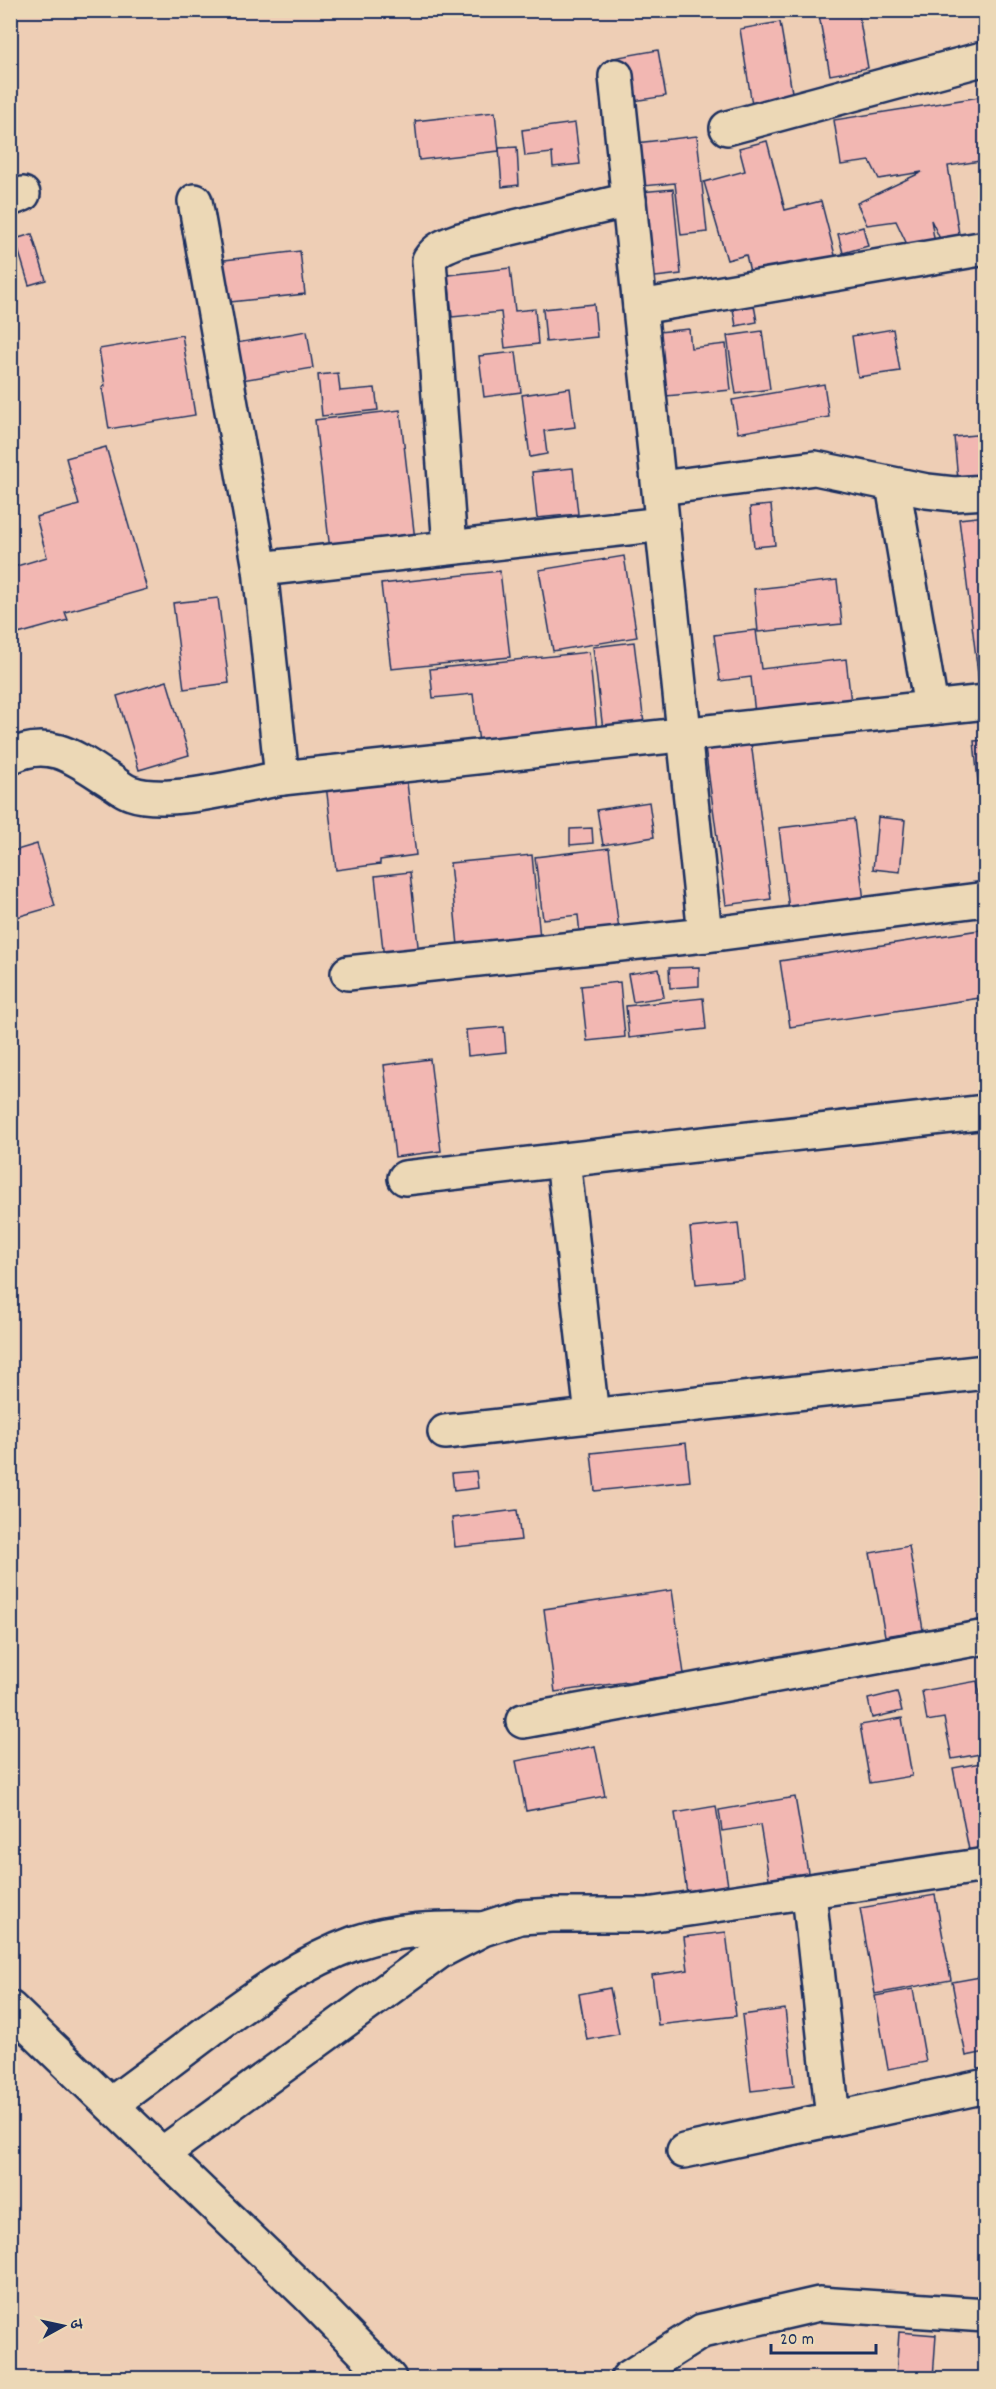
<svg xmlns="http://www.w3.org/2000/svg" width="996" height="2389" font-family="Dekko,'Playpen Sans Deva',sans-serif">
  <rect width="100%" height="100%" fill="#eeceb5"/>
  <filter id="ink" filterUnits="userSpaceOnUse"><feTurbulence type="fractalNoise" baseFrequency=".0167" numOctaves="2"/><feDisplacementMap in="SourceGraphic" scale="12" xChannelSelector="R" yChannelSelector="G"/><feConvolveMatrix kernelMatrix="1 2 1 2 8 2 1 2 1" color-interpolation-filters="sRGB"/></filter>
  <g filter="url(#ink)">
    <!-- building -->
    <g fill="#f2b7b2" stroke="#1b2f5e" stroke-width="1.5">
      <polygon points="818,10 858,10 868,68 830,75"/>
      <polygon points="951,10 978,10 953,16"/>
      <polygon points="780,22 793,98 752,105 740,29"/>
      <polygon points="658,50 666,96 621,103 613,58"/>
      <polygon points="986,96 986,160 948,166 960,240 942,243 931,220 935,244 912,255 896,221 867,225 857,203 922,172 879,179 870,161 841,165 834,120"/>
      <polygon points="495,112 499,151 419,160 415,121"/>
      <polygon points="575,123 580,164 553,167 552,153 525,156 522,130"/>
      <polygon points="697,136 707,232 681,235 675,183 632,187 627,144"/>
      <polygon points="767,141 785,210 821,201 836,259 752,280 746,255 727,260 704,182 745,171 739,148"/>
      <polygon points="517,147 519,185 502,187 499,148"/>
      <polygon points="673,189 681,274 638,279 629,193"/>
      <polygon points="863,227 868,246 843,253 838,234"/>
      <polygon points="32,234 46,280 29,285 15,239"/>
      <polygon points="300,251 305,294 221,303 216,261"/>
      <polygon points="510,268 515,311 535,309 538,344 505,348 501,312 452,317 448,275"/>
      <polygon points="594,304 597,337 546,342 543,309"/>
      <polygon points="754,305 757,322 736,326 733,309"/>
      <polygon points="689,329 691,348 726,344 731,390 655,397 648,333"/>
      <polygon points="893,329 900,371 858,377 852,336"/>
      <polygon points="307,331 313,368 236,381 230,344"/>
      <polygon points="762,331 770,389 736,394 727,336"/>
      <polygon points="182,335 195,415 109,429 102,387 105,386 99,349"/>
      <polygon points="516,352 521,392 484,397 479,356"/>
      <polygon points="338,373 340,391 375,388 378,410 322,416 318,375"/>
      <polygon points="824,384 829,417 738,433 732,400"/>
      <polygon points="570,388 575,427 544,431 547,454 530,457 522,395"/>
      <polygon points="400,410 415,540 330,550 315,420"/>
      <polygon points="986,434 986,477 958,480 954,437"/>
      <polygon points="106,447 147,589 65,612 68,620 18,634 10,607 10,568 47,557 36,517 79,505 66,458"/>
      <polygon points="573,468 578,514 537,518 532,472"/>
      <polygon points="771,505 775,545 754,547 750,507"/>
      <polygon points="986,516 986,681 979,682 959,519"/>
      <polygon points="624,556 637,637 553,651 539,570"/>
      <polygon points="500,571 510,657 391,669 381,584"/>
      <polygon points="837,580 842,624 758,632 754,589"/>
      <polygon points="218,598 229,683 184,689 173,603"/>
      <polygon points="756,630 761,669 846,659 851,703 755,714 751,677 720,681 714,635"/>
      <polygon points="634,642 644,724 603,730 593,647"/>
      <polygon points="589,652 597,731 479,743 473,694 433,698 430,669"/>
      <polygon points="167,681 189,755 139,770 117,696"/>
      <polygon points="750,734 771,899 726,905 704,740"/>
      <polygon points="986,740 986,801 980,802 974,741"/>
      <polygon points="406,775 416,855 380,860 380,864 336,870 326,785"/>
      <polygon points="649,802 654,837 603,845 597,810"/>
      <polygon points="878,817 905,820 900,872 873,869"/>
      <polygon points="854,819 864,901 789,910 779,828"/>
      <polygon points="592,828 593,843 570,845 570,829"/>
      <polygon points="37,844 55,906 10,919 10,852"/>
      <polygon points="609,848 619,930 580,935 578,915 543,919 535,857"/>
      <polygon points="532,855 540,938 458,946 450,863"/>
      <polygon points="410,872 419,955 384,959 375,876"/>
      <polygon points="986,929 986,997 790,1027 780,961"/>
      <polygon points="699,967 699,986 670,988 669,968"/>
      <polygon points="659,969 664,997 633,1002 628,974"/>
      <polygon points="620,982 625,1037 587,1041 581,986"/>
      <polygon points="703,998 706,1029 629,1038 626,1006"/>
      <polygon points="504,1027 506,1052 468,1056 466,1030"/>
      <polygon points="430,1059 441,1151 395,1157 384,1065"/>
      <polygon points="738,1223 744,1279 696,1284 690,1228"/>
      <polygon points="981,1252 986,1252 986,1293"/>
      <polygon points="686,1443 690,1481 595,1491 591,1453"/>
      <polygon points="476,1471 478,1488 454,1491 452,1473"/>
      <polygon points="517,1510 521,1540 455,1547 452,1518"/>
      <polygon points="909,1546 923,1630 885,1636 870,1553"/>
      <polygon points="672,1590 684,1674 555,1692 544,1609"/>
      <polygon points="977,1681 986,1724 986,1753 952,1759 944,1718 927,1721 922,1691"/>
      <polygon points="897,1692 902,1711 872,1718 868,1699"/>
      <polygon points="902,1718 912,1776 870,1783 860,1725"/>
      <polygon points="595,1746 605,1796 526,1811 516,1761"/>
      <polygon points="986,1762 986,1846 969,1850 953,1768"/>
      <polygon points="795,1797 809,1878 770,1884 760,1825 722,1831 719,1810"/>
      <polygon points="716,1806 728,1886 687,1893 675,1813"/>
      <polygon points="935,1895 951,1980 875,1994 860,1908"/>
      <polygon points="726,1932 736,2016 658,2025 652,1975 688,1970 684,1937"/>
      <polygon points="986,1976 986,2052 966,2056 952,1982"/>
      <polygon points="610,1988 619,2034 587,2040 579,1994"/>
      <polygon points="913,1989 926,2062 888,2069 875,1996"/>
      <polygon points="785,2009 794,2086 751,2091 742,2015"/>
      <polygon points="899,2332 936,2335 933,2378 896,2378"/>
    </g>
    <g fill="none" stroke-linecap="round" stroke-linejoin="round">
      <!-- minor casing -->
      <g stroke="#1b2f5e" stroke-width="38">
        <g id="minor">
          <polyline points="616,76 705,935"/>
          <polyline points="727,128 986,58"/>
          <polyline points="10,199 23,194"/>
          <polyline points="195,201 260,569 282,778"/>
          <polyline points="640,307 986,248"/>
          <polyline points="893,485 931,707"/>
          <polyline points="660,488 815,468 927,491 954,494 986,492"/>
          <path d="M450,547L429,260C437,248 446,245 460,240L629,200"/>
          <polyline points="260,569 663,524"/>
          <path d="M10,757C50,736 78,760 111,781C117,785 124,791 131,793C167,806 243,785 282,778L986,702"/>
          <polyline points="348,973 705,935 986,899"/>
          <polyline points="563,1160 592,1416"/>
          <polyline points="405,1178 986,1112"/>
          <polyline points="445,1432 986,1372"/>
          <polyline points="523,1721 986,1637"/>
          <polyline points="809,1893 833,2119"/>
          <polyline points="10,2008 306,2293 389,2378"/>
          <path d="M111,2104C144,2080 177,2055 210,2030C255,1997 302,1962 355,1943C396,1929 438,1928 482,1929"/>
          <polyline points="684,2151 986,2086"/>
          <polyline points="162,2154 439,1952 483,1929 520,1917 552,1915 647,1915 986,1865"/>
          <polyline points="628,2378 702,2331 819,2304 986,2315"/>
        </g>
      </g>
      <!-- minor -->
      <use href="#minor" stroke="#ecd8b6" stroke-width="33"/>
    </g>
  </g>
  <!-- margin -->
  <rect width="996" height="2389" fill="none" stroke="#ecd8b6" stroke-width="36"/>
  <rect x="18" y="18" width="960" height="2353" fill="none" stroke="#1b2f5e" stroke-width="2" filter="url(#ink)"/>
  <!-- north arrow -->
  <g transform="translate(63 2326) rotate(82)" stroke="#ecd8b6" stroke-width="4.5" paint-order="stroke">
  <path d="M0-4.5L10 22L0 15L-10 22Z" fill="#1b2f5e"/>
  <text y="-9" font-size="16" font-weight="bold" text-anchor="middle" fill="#1b2f5e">उ</text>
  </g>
  <!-- scale -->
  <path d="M771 2344v9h105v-9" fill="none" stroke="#1b2f5e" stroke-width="3"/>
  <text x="780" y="2344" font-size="18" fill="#1b2f5e" stroke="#ecd8b6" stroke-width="4.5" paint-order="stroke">20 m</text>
</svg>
